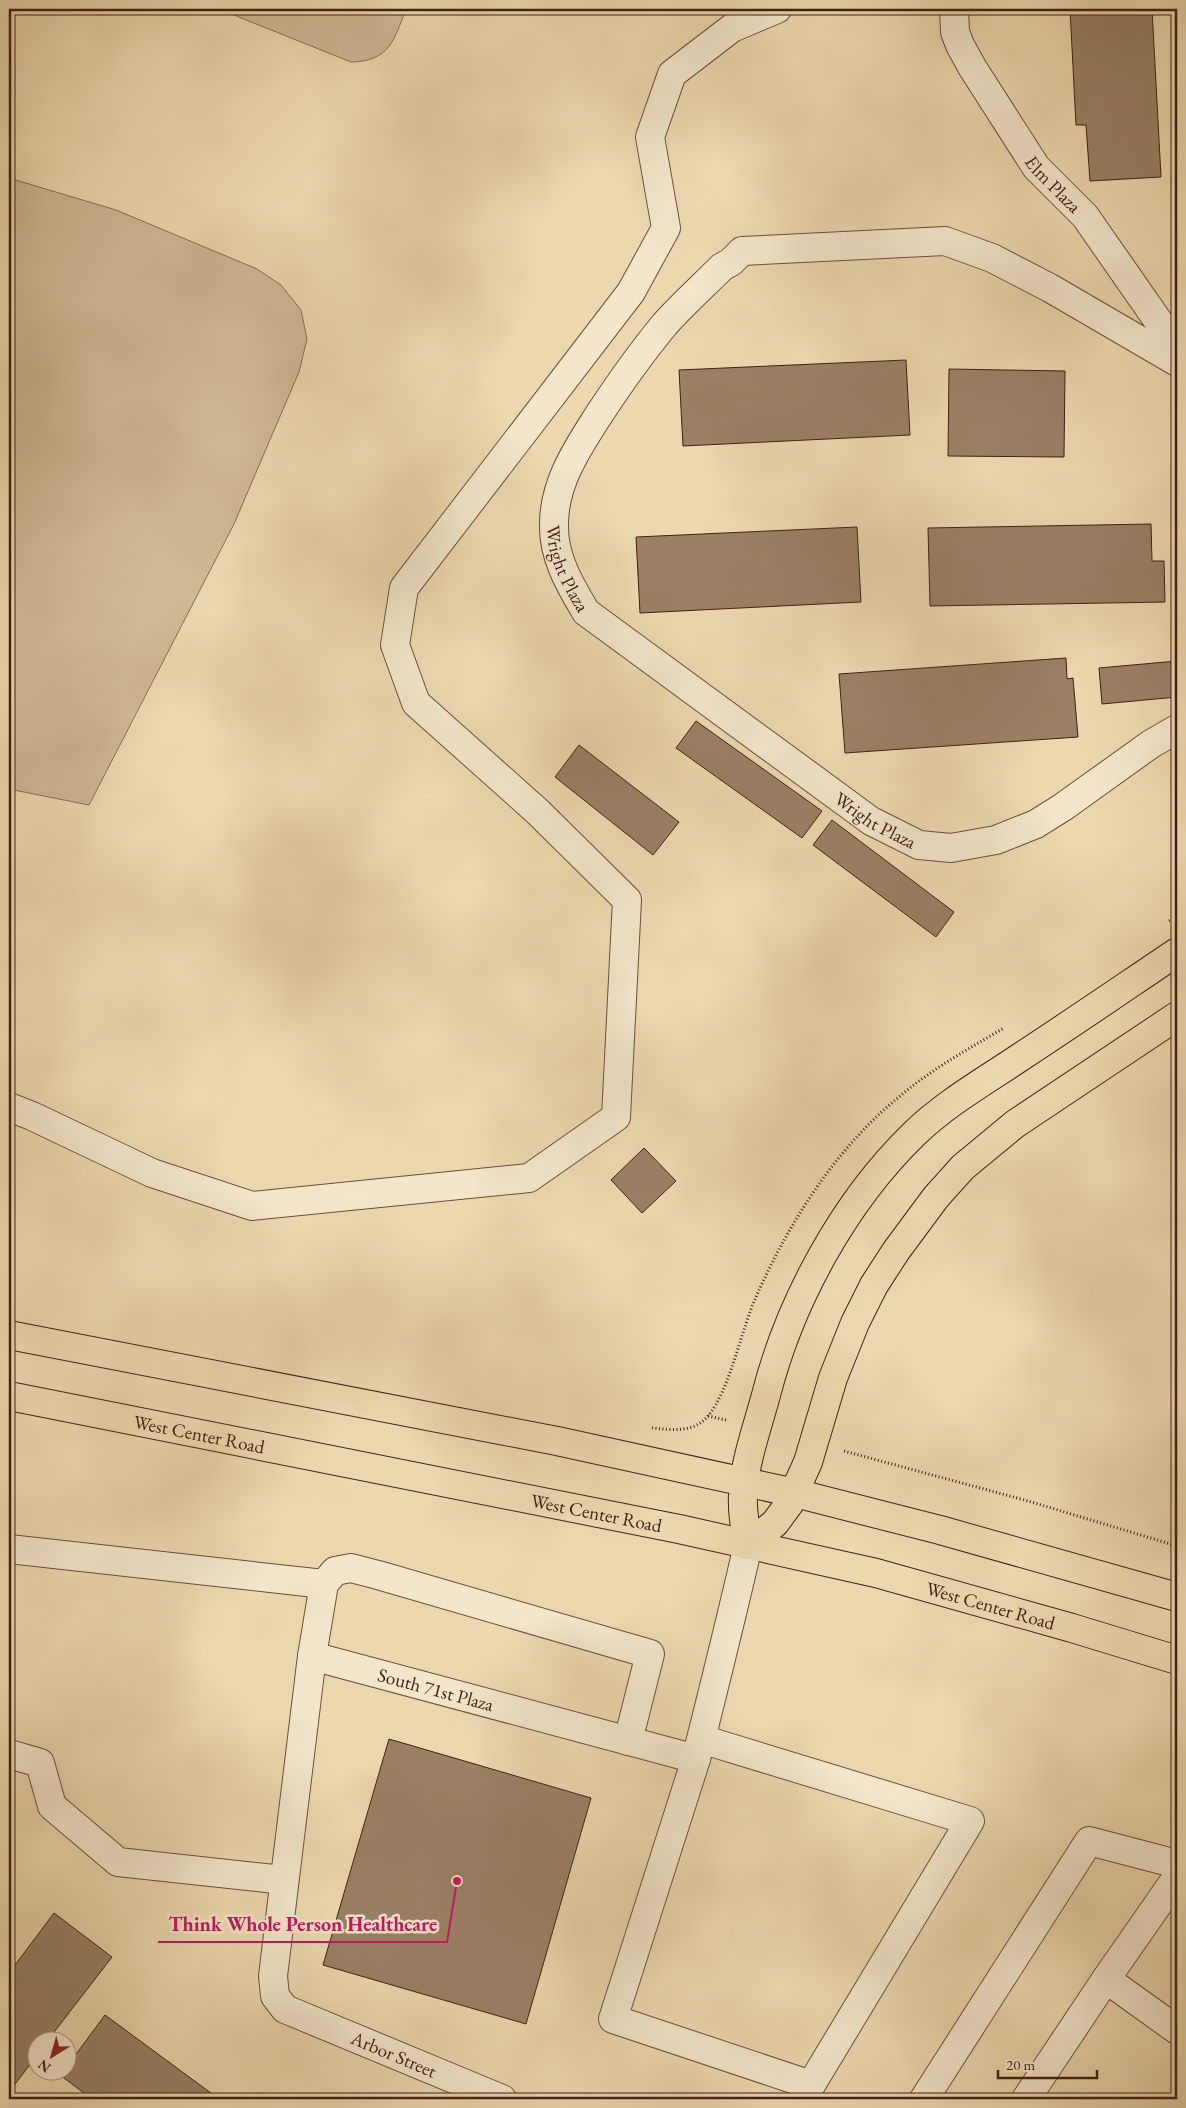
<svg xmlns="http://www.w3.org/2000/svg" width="1186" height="2108" font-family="'EB Garamond',serif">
  <rect width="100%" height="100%" fill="#ecd8af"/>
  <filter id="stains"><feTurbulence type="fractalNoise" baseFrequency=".004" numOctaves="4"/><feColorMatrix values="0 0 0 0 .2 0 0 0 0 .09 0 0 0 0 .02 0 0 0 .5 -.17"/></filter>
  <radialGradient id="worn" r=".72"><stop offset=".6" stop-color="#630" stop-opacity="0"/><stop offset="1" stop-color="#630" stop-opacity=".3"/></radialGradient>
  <!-- park -->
  <g fill="#cfb995" stroke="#886c54">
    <path d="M219,9H406C394,40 390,61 351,62Z"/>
    <polygon points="9,178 116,210 257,269 281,285 301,310 307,339 299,372 234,524 89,805 9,789"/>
  </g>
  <!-- building -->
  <g fill="#9a8065" stroke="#422014">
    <polygon points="1070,9 1152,9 1161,177 1090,181 1086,125 1076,125"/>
    <polygon points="906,360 910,435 683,446 679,370"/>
    <polygon points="949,369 1065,371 1064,457 948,456"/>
    <polygon points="1151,524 1152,561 1164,561 1165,602 930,606 928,528"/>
    <polygon points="857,527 861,602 640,613 636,537"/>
    <polygon points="1066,658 1067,679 1073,678 1078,737 845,753 839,674"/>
    <polygon points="1177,661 1177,697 1102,704 1099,668"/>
    <polygon points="696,721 822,811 802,838 676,748"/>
    <polygon points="579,745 679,822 653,855 555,777"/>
    <polygon points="832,820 954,912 936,937 813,845"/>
    <polygon points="644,1148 676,1181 642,1213 611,1180"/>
    <polygon points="389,1739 591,1798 526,2024 323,1965"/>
    <polygon points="54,1913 112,1957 48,2040 38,2040 38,2054 9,2092 9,1973"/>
    <polygon points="105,2015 219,2099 92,2099 60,2075 64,2070 68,2070 68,2065"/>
  </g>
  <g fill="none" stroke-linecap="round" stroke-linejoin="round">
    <!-- minor casing -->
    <g stroke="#6c4e3b" stroke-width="30">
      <g id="minor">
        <path id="s1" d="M954,9L955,32L960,45L972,67L1036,167L1085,216L1177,348"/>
        <path id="s2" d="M1177,362L1050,288L992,258L945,241L742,251L731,262L722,267C703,286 683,304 665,324C641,353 619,384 598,416C577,449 554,483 554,524C553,557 570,585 586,612L871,821L919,845L951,848L996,840L1036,824L1063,807L1151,744L1177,729"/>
        <polyline points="9,1107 32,1116 152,1173 252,1206 529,1178 616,1117 627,900 537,811 416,703 395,645 404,588 631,292 666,228 650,137 672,74 732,28 777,9"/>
        <polyline points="9,1549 324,1584"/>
        <polyline points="312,1656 324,1584 335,1571 351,1568 378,1575 650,1654 628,1741"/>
        <path d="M701,1739L970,1821L811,2085L613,2019L696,1759C714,1687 732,1616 748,1545"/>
        <polyline points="9,1754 40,1763 52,1806 118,1862 284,1880"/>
        <polyline points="1177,1877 1106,1979 1177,2030"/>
        <path id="s3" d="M502,2099L285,2009L275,1996L273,1976L312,1656L696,1759"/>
        <polyline points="924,2099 1089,1841 1177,1864"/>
        <polyline points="1026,2099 1106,1979"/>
      </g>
    </g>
    <!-- major casing -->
    <g stroke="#422014" stroke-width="30">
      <g id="major">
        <polyline points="9,1335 557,1441 795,1493 940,1530 1177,1597"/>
        <path id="s4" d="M9,1396L679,1529L876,1573L1072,1628L1177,1660"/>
        <path d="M748,1545C745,1528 742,1511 743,1494C744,1464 758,1425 766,1395C790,1301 844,1202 914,1134C946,1103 985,1081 1022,1056C1074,1022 1125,987 1177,952"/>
        <polyline points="748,1545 775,1523 789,1504 808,1462 833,1378 855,1323 874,1285 896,1251 936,1197 963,1167 1015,1124 1177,1016"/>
      </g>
    </g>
    <!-- path -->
    <g stroke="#422014" stroke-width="3" stroke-dasharray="1 2.5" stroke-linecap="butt">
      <polyline points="1169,921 1177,916"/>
      <polyline points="708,1416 726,1420"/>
      <path d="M652,1428C672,1430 694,1433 708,1416C730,1390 741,1330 756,1297C789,1222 836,1148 900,1096C932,1069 968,1049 1004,1028"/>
      <polyline points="844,1451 1028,1501 1177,1546"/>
    </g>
    <!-- minor -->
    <use href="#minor" stroke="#f3e6cb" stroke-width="28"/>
    <!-- major -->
    <use href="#major" stroke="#ecd8af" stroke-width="28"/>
  </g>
  <g text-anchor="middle" stroke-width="5" stroke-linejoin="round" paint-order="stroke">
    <!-- street labels -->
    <g font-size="19" fill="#422014" stroke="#f3e6cb">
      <text dy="7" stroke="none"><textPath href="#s1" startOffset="205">Elm Plaza</textPath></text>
      <text dy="7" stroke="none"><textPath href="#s2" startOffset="851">Wright Plaza</textPath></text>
      <text dy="7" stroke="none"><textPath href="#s2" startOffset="1256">Wright Plaza</textPath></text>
      <text dy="7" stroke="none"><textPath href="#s4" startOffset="194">West Center Road</textPath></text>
      <text dy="7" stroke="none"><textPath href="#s4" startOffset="599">West Center Road</textPath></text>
      <text dy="7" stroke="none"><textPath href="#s4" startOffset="1004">West Center Road</textPath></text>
      <text dy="7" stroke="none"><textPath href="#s3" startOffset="722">South 71st Plaza</textPath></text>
      <text transform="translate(394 2054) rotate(23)" y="7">Arbor Street</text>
    </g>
  </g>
  <!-- callouts -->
  <path fill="none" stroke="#c2185b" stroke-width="2" d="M457 1881L447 1942H158"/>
  <circle fill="#c2185b" stroke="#f3e6cb" stroke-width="2" cx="457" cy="1881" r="5"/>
  <g font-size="20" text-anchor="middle" font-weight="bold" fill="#c2185b" stroke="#f3e6cb" stroke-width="5" stroke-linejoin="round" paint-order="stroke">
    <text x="303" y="1931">Think Whole Person Healthcare</text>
  </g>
  <!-- margin -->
  <rect width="1186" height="2108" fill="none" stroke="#ecd8af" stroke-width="30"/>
  <rect x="10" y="10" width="1166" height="2088" fill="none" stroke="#422014" stroke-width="2.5"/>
  <rect x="15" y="15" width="1156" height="2078" fill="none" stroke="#422014"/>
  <!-- north arrow -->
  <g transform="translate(52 2056) rotate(217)"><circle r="24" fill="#f3e6cb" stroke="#ac9782"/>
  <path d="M0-4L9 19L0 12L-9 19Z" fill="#8f2418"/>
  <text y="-8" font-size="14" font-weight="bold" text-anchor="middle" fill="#422014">N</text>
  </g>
  <!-- scale -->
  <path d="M998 2070v8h99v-8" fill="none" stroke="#422014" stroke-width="2.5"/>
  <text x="1006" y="2070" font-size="15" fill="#422014" stroke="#f3e6cb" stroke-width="4" paint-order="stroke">20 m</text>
  <rect width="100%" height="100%" filter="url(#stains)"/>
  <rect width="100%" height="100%" fill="url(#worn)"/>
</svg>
